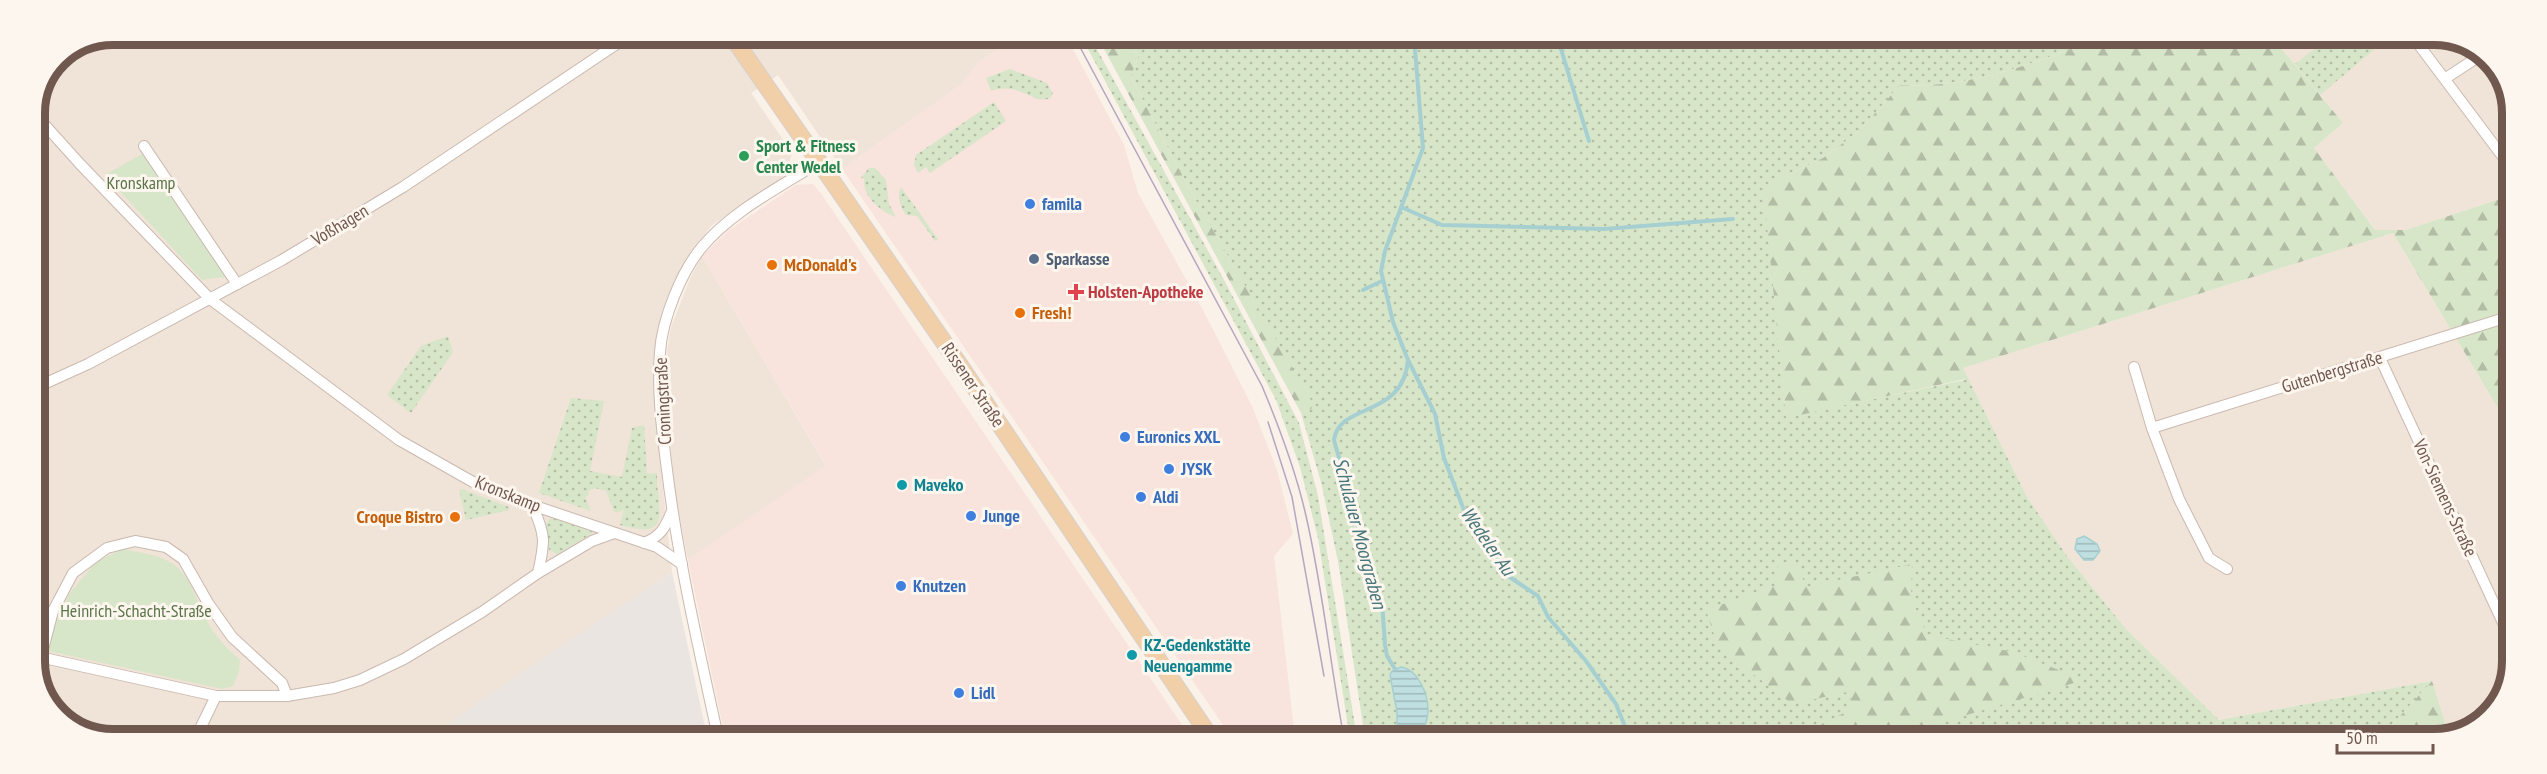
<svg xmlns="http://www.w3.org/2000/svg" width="2547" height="774" font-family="'PT Sans Narrow',sans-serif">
  <defs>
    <pattern id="grass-dots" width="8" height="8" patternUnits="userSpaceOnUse" patternTransform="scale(1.5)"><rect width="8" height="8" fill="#d7e6c8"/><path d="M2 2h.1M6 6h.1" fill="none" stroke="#b3bda5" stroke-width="1.8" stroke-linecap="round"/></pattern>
    <pattern id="forest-firs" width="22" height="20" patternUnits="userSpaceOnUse" patternTransform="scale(1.5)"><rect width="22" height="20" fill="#d7e6c8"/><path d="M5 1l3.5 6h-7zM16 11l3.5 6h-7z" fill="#b3bda5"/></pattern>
    <pattern id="water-rules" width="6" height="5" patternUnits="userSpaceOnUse" patternTransform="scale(1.5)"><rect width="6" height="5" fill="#bfdfe1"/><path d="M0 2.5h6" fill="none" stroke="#a0b8b9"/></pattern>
  </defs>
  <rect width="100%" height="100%" fill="#faf1e8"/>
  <!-- residential -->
  <g fill="#f0e3d7">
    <polygon points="113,35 1015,36 978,63 962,84 842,169 778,75 751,93 792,153 786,175 711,226 691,252 667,299 655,346 655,388 662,479 672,572 428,737 93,737 51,709 35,666 35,113 58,57"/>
    <polygon points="2272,37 2454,37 2496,65 2512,108 2512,195 2406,230 2375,230 2314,148 2343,123"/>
    <polygon points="2393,233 2511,430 2510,681 2482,723 2449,734 2432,681 2219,720 2126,629 2067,556 2027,497 1963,368"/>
    <polygon points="702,256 826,466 688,560 675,493 667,409 666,359 671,327 690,279"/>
  </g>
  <!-- commercial -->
  <g fill="#f8e3dd">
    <polygon points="1015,36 1066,36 1124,145 1138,193 1204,312 1252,406 1277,470 1293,534 1274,556 1295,738 1232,738 842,169 962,84 978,63"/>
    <polygon points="813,184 822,195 1191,738 725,737 688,560 826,465 702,256 729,230 796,185"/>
  </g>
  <!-- industrial -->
  <polygon fill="#ebe5e1" points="672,572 707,737 428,737 549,654"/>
  <!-- grass -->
  <g fill="url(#grass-dots)">
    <polygon points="1081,36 1089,36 1099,53 1223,278 1299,423 1318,496 1357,738 1350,738 1318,538 1300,467 1276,400"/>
    <path d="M1128,36L2101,37C2037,62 1970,89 1900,85L1859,131L1823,158L1764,186L1786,417L1965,380L1963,368L2027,497L2067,556L2126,629L2219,720L2432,681L2379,739L1420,738L1424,728L1395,669L1390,676L1397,711V738H1365L1338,561L1321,482L1301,413L1314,407L1190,190L1131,77L1138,56Z"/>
    <polygon points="2330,37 2389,37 2320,95 2295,64"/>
    <path d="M1010,69L1047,83L1053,94L1050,98C1034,106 1021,81 991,91L986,78Z"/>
    <polygon points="994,102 1006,121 930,173 926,167 918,173 914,165 916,155"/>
    <path d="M869,168H875L886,180L889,204L896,217C880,211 863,197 864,179L861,178Z"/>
    <path d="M901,187L938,239L935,241L917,216L906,215C901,207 896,197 901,187Z"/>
    <polygon points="448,336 453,352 411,413 387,395 421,346"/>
    <path d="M571,398L604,401L590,471L622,477L632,428L644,425L647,474L657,473C656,509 675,541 620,525L624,510L615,513L606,491L595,488L588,491L589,495L585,497L591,511L539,493Z"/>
    <polygon points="462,489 509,507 509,510 466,520 459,490"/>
    <polygon points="552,517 594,532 558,554 549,550 546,524"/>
  </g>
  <!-- forest -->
  <g fill="url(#forest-firs)">
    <polygon points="1097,36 1128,36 1138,56 1131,77 1190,190 1315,407 1301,413"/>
    <path d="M2101,37H2272L2343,123L2314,148L2375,230H2406L2512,195L2511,430L2393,233L1963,368L1966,379L1786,418L1763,186L1823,158L1859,131L1900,85C1970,89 2037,62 2101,37Z"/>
    <polygon points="1779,562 1797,563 1806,587 1912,564 1911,597 1927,635 2013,652 2084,680 1886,739 1792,739 1848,711 1852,691 1792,704 1718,647 1706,610 1775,586"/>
    <polygon points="2432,681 2449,734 2434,739 2379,739"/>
  </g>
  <!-- park -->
  <g fill="#d7e6c8">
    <polygon points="144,153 230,276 202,280 105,175"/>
    <path d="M123,549C141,553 165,555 179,569C193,584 198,604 207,621C215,636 227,649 240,660L239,671L233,686L222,689L48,651L55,622L70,593L96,562Z"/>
  </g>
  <!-- water -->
  <g fill="url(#water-rules)" stroke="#a6cfd1" stroke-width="1.5">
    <polygon points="2084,536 2097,544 2100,551 2093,560 2084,560 2075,549 2077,539"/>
    <path d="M1401,667C1418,669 1428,694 1428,710C1428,720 1424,729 1420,738H1397V712L1390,675L1392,671Z"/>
  </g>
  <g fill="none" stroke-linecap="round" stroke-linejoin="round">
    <!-- stream -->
    <g stroke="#a6cfd1" stroke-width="4">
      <polyline points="1408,36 1415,49 1423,148 1385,251 1381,271 1393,322 1408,360 1435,414 1444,458 1467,518 1488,533 1508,576 1538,596 1548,617 1586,661 1616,704 1630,739"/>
      <polyline points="1557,36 1589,141"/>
      <polyline points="1401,207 1442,225 1604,229 1733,219"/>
      <polyline points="1363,290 1382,281"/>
      <path d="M1395,669L1387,656L1385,645L1382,602L1363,544L1334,440C1339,402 1403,419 1408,360"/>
    </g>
    <!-- street casing -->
    <g stroke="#cab9af" stroke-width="12">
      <g id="street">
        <polyline points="2413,37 2512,169"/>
        <polyline points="2446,78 2481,55"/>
        <polyline points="35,114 80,164 210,299 399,440 473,482 532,505 657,547 682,564"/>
        <polyline points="144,146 237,284"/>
        <polyline points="2380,358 2510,638"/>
        <polyline points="2134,367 2152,428"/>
        <polyline points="35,388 88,364 282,260 403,187 630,35"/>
        <path d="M532,505C546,535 545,542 538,573"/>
        <path d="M644,543C661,536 665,528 672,511"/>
        <polyline points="2227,569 2209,558 2179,499 2152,428 2511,316"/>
        <polyline points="35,656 216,696 287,696 334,688 360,680 404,659 482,612 538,573 592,541 614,533"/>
        <polyline points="41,657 53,611 73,573 107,548 135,541 166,547 183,559 208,603 232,637 282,683 287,696"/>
        <polyline points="196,737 216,696"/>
        <path d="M718,737C699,649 678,560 667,470C662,431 657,391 660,352C662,320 681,272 702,247C732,211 779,188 819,162"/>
      </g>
    </g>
    <!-- primary casing -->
    <g stroke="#d7d0ce" stroke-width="18">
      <polyline id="primary" points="731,35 961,367 1211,738"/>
    </g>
    <!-- street -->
    <use href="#street" stroke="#fff" stroke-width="10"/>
    <!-- primary -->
    <use href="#primary" stroke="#f0cfa9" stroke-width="16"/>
    <!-- tram -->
    <g stroke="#b3a7c2" stroke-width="1.5">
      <path d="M1074,36L1262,386C1280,429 1296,471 1306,516C1323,589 1330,664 1344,738"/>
      <polyline points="1268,422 1292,497 1324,676"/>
    </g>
  </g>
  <!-- markers -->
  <circle fill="#2e9e5b" stroke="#fdf6ee" stroke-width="2" cx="744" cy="156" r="6"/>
  <g fill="#3f7fe0" stroke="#fdf6ee" stroke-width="2">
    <circle cx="1030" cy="204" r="6"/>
    <circle cx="1125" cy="437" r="6"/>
    <circle cx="1169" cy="469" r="6"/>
    <circle cx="1141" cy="497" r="6"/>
    <circle cx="971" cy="516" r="6"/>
    <circle cx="901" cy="586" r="6"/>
    <circle cx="959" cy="693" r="6"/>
  </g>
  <circle fill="#5c6f8a" stroke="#fdf6ee" stroke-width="2" cx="1034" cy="259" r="6"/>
  <g fill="#e8710a" stroke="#fdf6ee" stroke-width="2">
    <circle cx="772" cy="265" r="6"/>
    <circle cx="1020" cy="313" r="6"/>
    <circle cx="455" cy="517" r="6"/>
  </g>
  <path fill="#e0444e" stroke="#fdf6ee" stroke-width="2" d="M1073 283h6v6h6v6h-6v6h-6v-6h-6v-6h6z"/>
  <g fill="#0f9aa8" stroke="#fdf6ee" stroke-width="2">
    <circle cx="902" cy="485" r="6"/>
    <circle cx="1132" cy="655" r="6"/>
  </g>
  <g text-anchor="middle" stroke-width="6" stroke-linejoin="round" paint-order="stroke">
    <!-- leisure labels -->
    <g font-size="18" font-weight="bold" fill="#27864d" stroke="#fdf6ee" text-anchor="start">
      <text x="756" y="152">Sport &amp; Fitness<tspan x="756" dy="21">Center Wedel</tspan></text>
    </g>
    <!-- park labels -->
    <g font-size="18" fill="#5a7549" stroke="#fdf6ee">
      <text x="141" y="189">Kronskamp</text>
      <text x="136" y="617">Heinrich-Schacht-Straße</text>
    </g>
    <!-- shop labels -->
    <g font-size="18" font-weight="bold" fill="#366cbe" stroke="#fdf6ee" text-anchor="start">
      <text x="1042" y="210">famila</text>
      <text x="1137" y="443">Euronics XXL</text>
      <text x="1181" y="475">JYSK</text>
      <text x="1153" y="503">Aldi</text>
      <text x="983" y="522">Junge</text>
      <text x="913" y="592">Knutzen</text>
      <text x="971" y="699">Lidl</text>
    </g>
    <!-- street labels -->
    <g font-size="18" fill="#70584f" stroke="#fdf6ee">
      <text transform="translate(340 225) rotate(-31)" y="6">Voßhagen</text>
      <text transform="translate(2332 372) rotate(-17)" y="6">Gutenbergstraße</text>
      <text transform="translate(973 385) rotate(56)" y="6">Rissener Straße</text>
      <text transform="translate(663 401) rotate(-93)" y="6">Croningstraße</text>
      <text transform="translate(508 494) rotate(22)" y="6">Kronskamp</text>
      <text transform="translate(2445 498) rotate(65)" y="6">Von-Siemens-Straße</text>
    </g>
    <!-- service labels -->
    <g font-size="18" font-weight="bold" fill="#4e5e75" stroke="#fdf6ee" text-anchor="start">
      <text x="1046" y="265">Sparkasse</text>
    </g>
    <!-- food labels -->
    <g font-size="18" font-weight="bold" fill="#c56008" stroke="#fdf6ee" text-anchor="start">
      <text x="784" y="271">McDonald's</text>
      <text x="1032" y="319">Fresh!</text>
      <text x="443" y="523" text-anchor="end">Croque Bistro</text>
    </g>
    <!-- health labels -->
    <g font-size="18" font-weight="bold" fill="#be3a42" stroke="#fdf6ee" text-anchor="start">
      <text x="1088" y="298">Holsten-Apotheke</text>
    </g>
    <!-- culture labels -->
    <g font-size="18" font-weight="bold" fill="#0d838f" stroke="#fdf6ee" text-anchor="start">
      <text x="914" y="491">Maveko</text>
      <text x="1144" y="651">KZ-Gedenkstätte<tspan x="1144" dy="21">Neuengamme</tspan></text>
    </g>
    <!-- water labels -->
    <g font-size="20" font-style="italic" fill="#48777b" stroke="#fdf6ee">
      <text transform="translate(1360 533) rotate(75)" y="7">Schulauer Moorgraben</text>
      <text transform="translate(1488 541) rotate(55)" y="7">Wedeler Au</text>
    </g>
  </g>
  <!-- crop -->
  <path d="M0 0H2547V774H0ZM113 45H2434A68 68 0 0 1 2502 113V661A68 68 0 0 1 2434 729H113A68 68 0 0 1 45 661V113A68 68 0 0 1 113 45Z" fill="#fdf6ee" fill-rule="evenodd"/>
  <path fill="none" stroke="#70584f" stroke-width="8" d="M113 45H2434A68 68 0 0 1 2502 113V661A68 68 0 0 1 2434 729H113A68 68 0 0 1 45 661V113A68 68 0 0 1 113 45Z"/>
  <!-- scale -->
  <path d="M2337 744v9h96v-9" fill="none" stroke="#70584f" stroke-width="3"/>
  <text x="2346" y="744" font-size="18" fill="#70584f" stroke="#fdf6ee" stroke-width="4.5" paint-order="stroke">50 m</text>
</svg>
